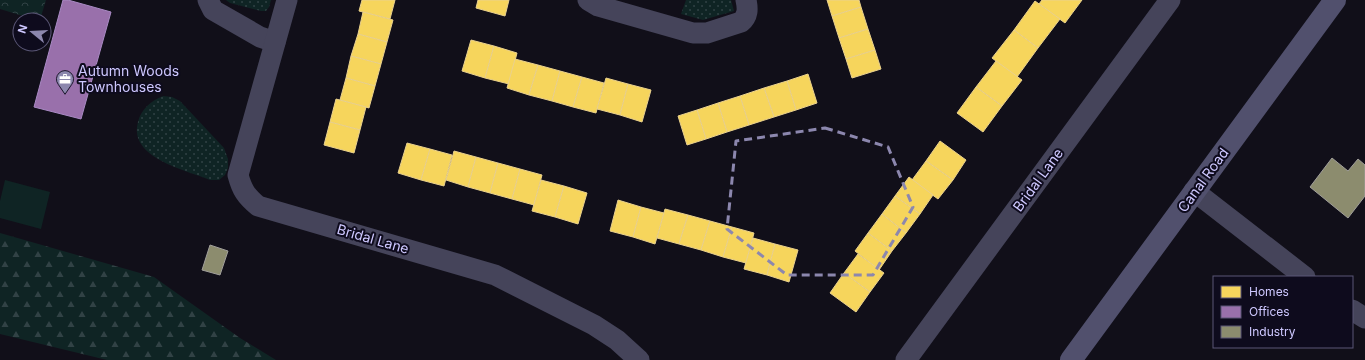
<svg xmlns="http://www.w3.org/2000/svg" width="1365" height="360" font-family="Inter,sans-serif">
  <defs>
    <pattern id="grass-dots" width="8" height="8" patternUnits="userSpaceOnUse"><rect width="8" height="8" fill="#0f2424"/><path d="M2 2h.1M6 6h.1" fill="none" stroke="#314245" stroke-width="1.8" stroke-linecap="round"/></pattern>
    <pattern id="forest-firs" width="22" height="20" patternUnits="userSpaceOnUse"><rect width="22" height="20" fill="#0f2424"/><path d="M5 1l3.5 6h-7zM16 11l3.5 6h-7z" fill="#314245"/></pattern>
    <pattern id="park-crowns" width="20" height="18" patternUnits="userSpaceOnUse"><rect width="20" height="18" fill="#0f2424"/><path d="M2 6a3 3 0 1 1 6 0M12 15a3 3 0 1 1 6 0" fill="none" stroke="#314245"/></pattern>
  </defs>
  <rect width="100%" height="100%" fill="#110f19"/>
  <!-- grass -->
  <g fill="url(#grass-dots)">
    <polygon points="226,0 271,0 269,7 266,11 261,11 230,3"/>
    <polygon points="686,0 731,0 734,11 703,20 681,14"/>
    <path d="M163,96L172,97L180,101L224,148L228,159V168L225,175L219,180H210C186,170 128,158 138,122C141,109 151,101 163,96Z"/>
  </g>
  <!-- forest -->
  <polygon fill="url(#forest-firs)" points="0,233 154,277 240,338 276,360 107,360 0,334"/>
  <!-- park -->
  <polygon fill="url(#park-crowns)" points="0,0 46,0 40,20 36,20 0,9"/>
  <!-- pitch -->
  <polygon fill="#0f2424" points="5,180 50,192 41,229 0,218 0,201"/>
  <!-- homes -->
  <g fill="#f6d55c" stroke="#ead18d">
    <polygon points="362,0 395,0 390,19 359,11"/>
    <polygon points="478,0 509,0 505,16 476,8"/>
    <polygon points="827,0 859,0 861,7 832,16"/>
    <polygon points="1042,0 1082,0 1065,23 1039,4"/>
    <polygon points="1035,1 1060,19 1038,48 1014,30"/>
    <polygon points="861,7 868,29 839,38 832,16"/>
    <polygon points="363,12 393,20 387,42 358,34"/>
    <polygon points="868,29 875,50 846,59 839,38"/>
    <polygon points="1014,30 1038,48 1017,77 992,58"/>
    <polygon points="358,34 387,42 381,64 351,56"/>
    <polygon points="471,40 494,46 485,78 462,71"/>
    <polygon points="494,46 517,53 509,84 485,78"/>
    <polygon points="875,50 881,69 852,78 846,59"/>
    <polygon points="351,56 381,64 375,86 346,78"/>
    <polygon points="515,59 538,65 529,95 507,88"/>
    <polygon points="996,61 1022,80 1002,106 976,87"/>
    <polygon points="538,65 560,71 552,101 529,95"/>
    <polygon points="560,71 582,77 573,107 552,101"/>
    <polygon points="808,74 817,103 796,110 787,81"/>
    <polygon points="582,77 604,83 596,113 573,107"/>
    <polygon points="346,78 375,86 369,108 340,100"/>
    <polygon points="606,78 628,84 620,115 597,109"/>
    <polygon points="787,81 796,110 774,117 764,88"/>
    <polygon points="628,84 651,90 642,122 620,115"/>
    <polygon points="976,87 1002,106 983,132 957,113"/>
    <polygon points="764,88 774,117 749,125 740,96"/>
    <polygon points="740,96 749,125 727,132 718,103"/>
    <polygon points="336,99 366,107 360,130 330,122"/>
    <polygon points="718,103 727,132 706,139 697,110"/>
    <polygon points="697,110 706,139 687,145 678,116"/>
    <polygon points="330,122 360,130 354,153 324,145"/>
    <polygon points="940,141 966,160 953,180 926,161"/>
    <polygon points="407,143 430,149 421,180 398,173"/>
    <polygon points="430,149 452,155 444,186 421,180"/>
    <polygon points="454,151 476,157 468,187 446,180"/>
    <polygon points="476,157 498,163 490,193 468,187"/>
    <polygon points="926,161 953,180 938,199 912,180"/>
    <polygon points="498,163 520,169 512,199 490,193"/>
    <polygon points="520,169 542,175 534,205 512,199"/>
    <polygon points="909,177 933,195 920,214 895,196"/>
    <polygon points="541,180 564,186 555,217 532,211"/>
    <polygon points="564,186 587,193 578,224 555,217"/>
    <polygon points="895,196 920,214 906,233 882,214"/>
    <polygon points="618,200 641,207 633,237 610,231"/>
    <polygon points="641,207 664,213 655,244 633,237"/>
    <polygon points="665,209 688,215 679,244 657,238"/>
    <polygon points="882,214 906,233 892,251 868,233"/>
    <polygon points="688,215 710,221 701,250 679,244"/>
    <polygon points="710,221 732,227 723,257 701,250"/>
    <polygon points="732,227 754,233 746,263 723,257"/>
    <polygon points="868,233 892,251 879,270 855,251"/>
    <polygon points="753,238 775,244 767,275 744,269"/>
    <polygon points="775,244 798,250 789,282 767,275"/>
    <polygon points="858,254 884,273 870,292 844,273"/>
    <polygon points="844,273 870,292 856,312 830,293"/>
  </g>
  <!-- offices -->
  <polygon fill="#9970ab" stroke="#a98ac4" points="63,0 68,0 111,12 81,119 34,107"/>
  <!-- industry -->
  <g fill="#8c8c6e" stroke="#a09e9a">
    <polygon points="1332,158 1348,171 1358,159 1365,165 1365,196 1348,218 1310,187"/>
    <polygon points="210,245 228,251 220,275 202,270"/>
  </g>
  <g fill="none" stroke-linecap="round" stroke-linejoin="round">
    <!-- street -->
    <g stroke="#45445a" stroke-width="21">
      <polyline points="208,0 213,10 260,37 275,42"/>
      <path d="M287,0L238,175C242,190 246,196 258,206L495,275L594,325L617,340L639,360"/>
      <path d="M588,0L598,6L693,33H707L741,22C748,16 748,9 746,0"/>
      <polyline points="1194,191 1305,277"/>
      <polyline points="1352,310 1365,318"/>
      <polyline points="906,360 1170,0"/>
    </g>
    <!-- secondary -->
    <polyline stroke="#51506d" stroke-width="22" points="1071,360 1335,0"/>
  </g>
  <!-- marked area -->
  <path fill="none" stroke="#8c87ae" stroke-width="3" stroke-dasharray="8 5" stroke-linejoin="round" d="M825,128L888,147L913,207L873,275H787L727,229L736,141Z"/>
  <!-- icons -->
  <defs>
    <g id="office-pin" transform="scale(0.9)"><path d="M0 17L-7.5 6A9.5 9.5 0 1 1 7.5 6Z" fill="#8c87ae" stroke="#0e0b1d"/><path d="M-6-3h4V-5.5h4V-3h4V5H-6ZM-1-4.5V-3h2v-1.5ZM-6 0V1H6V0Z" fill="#fff"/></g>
  </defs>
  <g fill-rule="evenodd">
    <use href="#office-pin" x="65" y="79"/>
  </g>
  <g text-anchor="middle" stroke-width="4" stroke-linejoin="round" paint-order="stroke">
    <!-- poi labels -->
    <g font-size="14" fill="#cec8ff" stroke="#0e0b1d" text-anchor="start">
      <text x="78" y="76">Autumn Woods<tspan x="78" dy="16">Townhouses</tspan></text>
    </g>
    <!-- street labels -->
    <g font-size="14" fill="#cec8ff" stroke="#0e0b1d">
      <text transform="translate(1038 180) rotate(-54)" y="5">Bridal Lane</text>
      <text transform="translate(1203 180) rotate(-54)" y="5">Canal Road</text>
      <text transform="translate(373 239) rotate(16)" y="5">Bridal Lane</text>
    </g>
  </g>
  <!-- legend -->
  <rect x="1213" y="276" width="140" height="72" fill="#0e0b1d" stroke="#5b5777"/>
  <rect x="1221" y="286" width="20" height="12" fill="#f6d55c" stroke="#5b5777"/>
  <text x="1249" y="296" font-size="12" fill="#cec8ff">Homes</text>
  <rect x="1221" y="306" width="20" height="12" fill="#9970ab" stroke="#5b5777"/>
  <text x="1249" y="316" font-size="12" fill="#cec8ff">Offices</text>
  <rect x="1221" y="326" width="20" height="12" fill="#8c8c6e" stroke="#5b5777"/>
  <text x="1249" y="336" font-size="12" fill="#cec8ff">Industry</text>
  <!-- north arrow -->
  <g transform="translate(32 32) rotate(288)"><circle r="19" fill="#0e0b1d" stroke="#5b5777"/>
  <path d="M0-3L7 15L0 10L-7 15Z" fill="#8c87ae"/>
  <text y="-6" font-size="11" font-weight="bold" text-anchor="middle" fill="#cec8ff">N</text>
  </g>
</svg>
